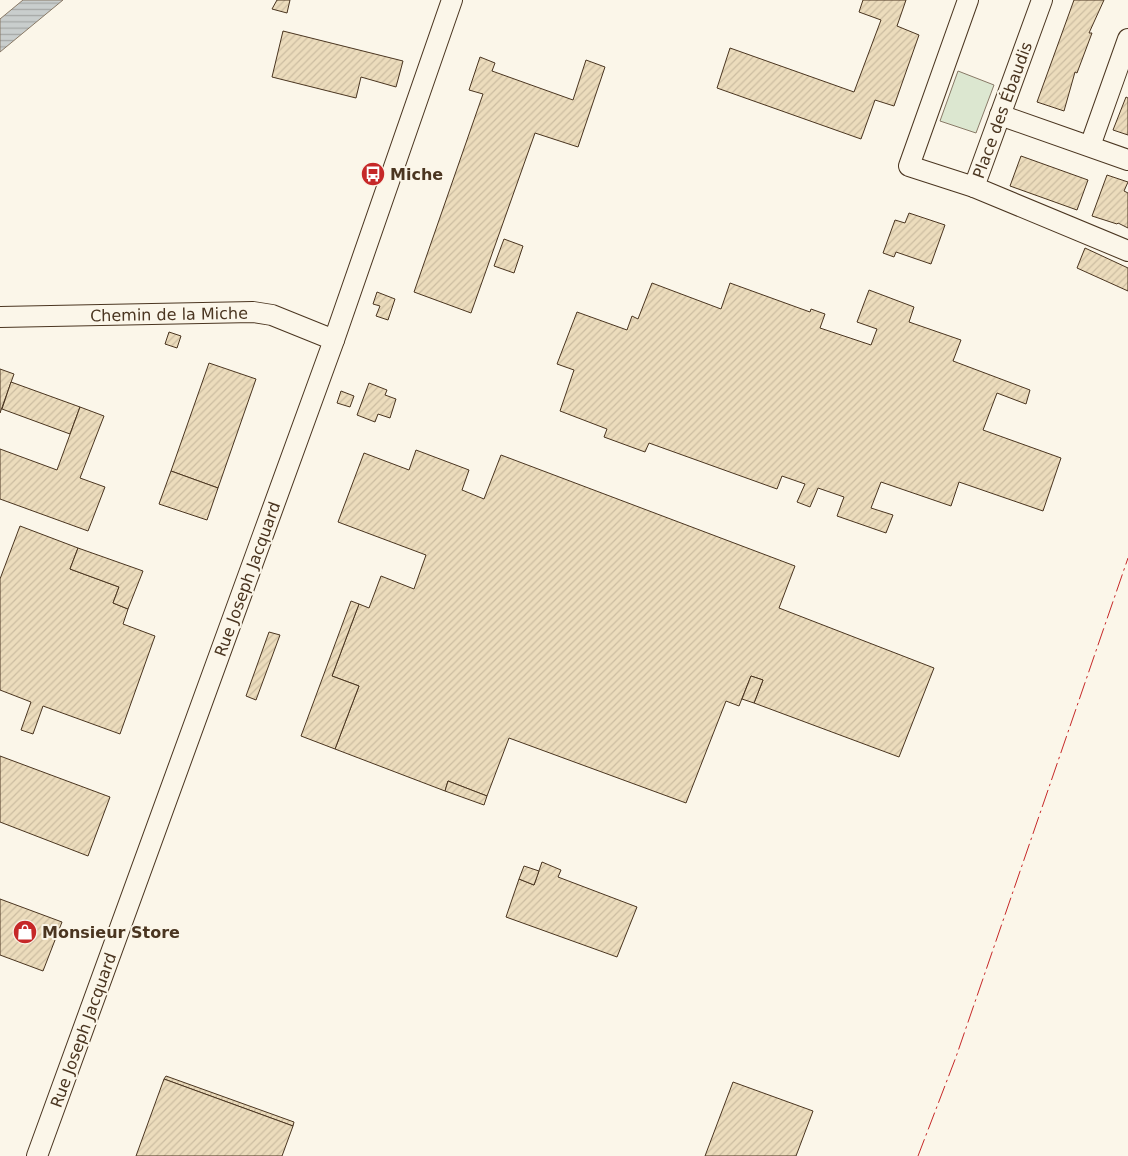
<svg xmlns="http://www.w3.org/2000/svg" width="1128" height="1156" font-family="'DejaVu Sans',sans-serif">
  <defs>
    <pattern id="water-rules" width="6" height="5" patternUnits="userSpaceOnUse" patternTransform="scale(1.25)"><rect width="6" height="5" fill="#c9cecd"/><path d="M0 2.5h6" fill="none" stroke="#a5a8a6"/></pattern>
    <pattern id="building-hatch" width="6" height="6" patternUnits="userSpaceOnUse" patternTransform="scale(1.25)"><rect width="6" height="6" fill="#ecdcbc"/><path d="M-1 1l2-2M0 6l6-6M5 7l2-2" fill="none" stroke="#ccbda1"/></pattern>
  </defs>
  <rect width="100%" height="100%" fill="#fbf6e9"/>
  <!-- grass -->
  <polygon fill="#dce7d0" stroke="#887966" points="958,71 994,85 976,133 940,121"/>
  <!-- water -->
  <polygon fill="url(#water-rules)" stroke="#887966" points="23,0 63,0 0,52 0,19"/>
  <!-- building -->
  <g fill="url(#building-hatch)" stroke="#4a3520">
    <polygon points="277,0 290,0 287,13 272,9"/>
    <polygon points="863,0 906,0 897,26 919,35 894,106 875,100 861,139 717,88 730,48 854,92 881,20 859,12"/>
    <polygon points="1074,0 1104,0 1089,33 1092,33 1077,73 1075,72 1064,111 1037,102"/>
    <polygon points="283,31 403,61 396,87 361,77 356,98 272,77"/>
    <polygon points="480,57 495,63 492,71 573,100 586,60 605,67 578,147 535,133 471,313 414,292 483,94 469,90"/>
    <polygon points="1126,97 1128,98 1128,135 1113,130"/>
    <polygon points="1021,156 1088,180 1077,210 1010,186"/>
    <polygon points="1107,175 1128,182 1124,191 1128,193 1128,228 1118,223 1117,224 1092,216"/>
    <polygon points="909,213 945,225 931,264 896,252 894,257 883,253 895,220 905,223"/>
    <polygon points="504,239 523,246 514,273 494,266"/>
    <polygon points="1085,248 1128,268 1128,291 1077,268"/>
    <polygon points="652,283 721,309 730,283 810,312 811,309 825,314 820,328 871,345 877,329 857,322 869,290 914,307 909,322 961,340 953,361 1030,390 1026,404 997,393 983,430 1061,458 1043,511 959,482 951,506 881,482 871,508 893,515 886,533 837,516 844,497 818,488 810,507 797,502 805,484 782,476 777,489 649,443 645,452 604,437 607,429 560,411 574,370 557,364 577,312 627,330 632,316 638,319"/>
    <polygon points="377,292 395,299 388,320 376,316 380,306 373,304"/>
    <polygon points="169,332 181,336 177,348 165,344"/>
    <polygon points="209,363 256,379 218,488 171,471"/>
    <polygon points="0,369 14,374 0,413"/>
    <polygon points="11,382 80,407 70,434 2,409"/>
    <polygon points="369,383 387,390 385,395 396,399 390,418 378,414 375,422 357,415"/>
    <polygon points="341,391 354,396 350,407 337,403"/>
    <polygon points="80,407 104,416 80,478 105,487 88,531 0,499 0,449 57,470"/>
    <polygon points="416,450 469,470 462,490 484,499 501,455 795,566 779,608 934,668 899,757 754,703 763,680 751,676 739,706 726,701 686,803 509,738 487,796 448,781 445,791 335,749 359,686 332,676 359,604 369,608 381,576 414,589 426,555 338,522 364,453 409,470"/>
    <polygon points="171,471 218,488 207,520 159,504"/>
    <polygon points="20,526 78,548 70,569 119,587 113,603 128,609 123,624 155,636 120,734 43,706 33,734 21,730 31,702 0,690 0,579"/>
    <polygon points="78,548 143,571 128,609 113,603 119,587 70,569"/>
    <polygon points="351,601 359,604 332,676 359,686 335,749 301,736"/>
    <polygon points="269,632 280,635 256,700 246,696"/>
    <polygon points="751,676 763,680 754,703 742,699"/>
    <polygon points="0,756 110,797 88,856 0,822"/>
    <polygon points="448,781 487,796 484,805 445,791"/>
    <polygon points="542,862 561,870 558,877 637,907 617,957 506,917 519,879 534,885"/>
    <polygon points="524,866 539,871 534,885 519,879"/>
    <polygon points="0,899 62,922 43,971 0,955"/>
    <polygon points="166,1076 294,1122 293,1126 164,1079"/>
    <polygon points="164,1079 293,1126 282,1156 136,1156"/>
    <polygon points="733,1082 813,1111 796,1156 705,1156"/>
  </g>
  <g fill="none" stroke-linecap="round" stroke-linejoin="round">
    <!-- minor casing -->
    <g stroke="#4a3520" stroke-width="22">
      <g id="minor">
        <polyline points="968,0 909,166 974,187 1042,0"/>
        <polyline points="1000,115 1128,160"/>
        <polyline points="1090,146 1128,39"/>
        <polyline points="974,187 1128,251"/>
        <polyline points="0,317 253,312 272,315 334,340"/>
        <polyline points="37,1156 334,340 452,0"/>
      </g>
    </g>
    <!-- minor -->
    <use href="#minor" stroke="#fbf6e9" stroke-width="20"/>
    <!-- power -->
    <polyline stroke="#c62828" stroke-width="1" stroke-dasharray="18 4 2.5 4" stroke-linecap="butt" points="918,1156 956,1057 1128,558"/>
  </g>
  <!-- icons -->
  <defs>
    <g id="bus-disc" transform="scale(1.25)"><circle r="9.5" fill="#c62828" stroke="#fbf6e9"/><path d="M-5-6H5V4H4V6H2V4H-2V6H-4V4H-5ZM-3.5-4V0h7V-4ZM-3.5 1.2v1.5H-2V1.2ZM2 1.2v1.5H3.5V1.2Z" fill="#fff"/></g>
    <g id="shop-disc" transform="scale(1.25)"><circle r="9.5" fill="#c62828" stroke="#fbf6e9"/><path d="M-5-2.5h2.3a2.7 3.5 0 0 1 5.4 0H5L5.5 6h-11ZM-1.5-2.5h3a1.5 2.3 0 0 0-3 0Z" fill="#fff"/></g>
  </defs>
  <g fill-rule="evenodd">
    <use href="#bus-disc" x="373" y="174"/>
    <use href="#shop-disc" x="25" y="932"/>
  </g>
  <g text-anchor="middle" stroke-width="4" stroke-linejoin="round" paint-order="stroke">
    <!-- street labels -->
    <g font-size="16" fill="#4a3520" stroke="#fbf6e9">
      <text transform="translate(1002 110) rotate(-70)" y="6">Place des Ébaudis</text>
      <text transform="translate(169 314) rotate(-1)" y="6">Chemin de la Miche</text>
      <text transform="translate(247 579) rotate(-70)" y="6">Rue Joseph Jacquard</text>
      <text transform="translate(83 1030) rotate(-70)" y="6">Rue Joseph Jacquard</text>
    </g>
    <!-- poi labels -->
    <g font-size="16" font-weight="bold" fill="#4a3520" stroke="#fbf6e9" text-anchor="start">
      <text x="390" y="180">Miche</text>
      <text x="42" y="938">Monsieur Store</text>
    </g>
  </g>
</svg>
